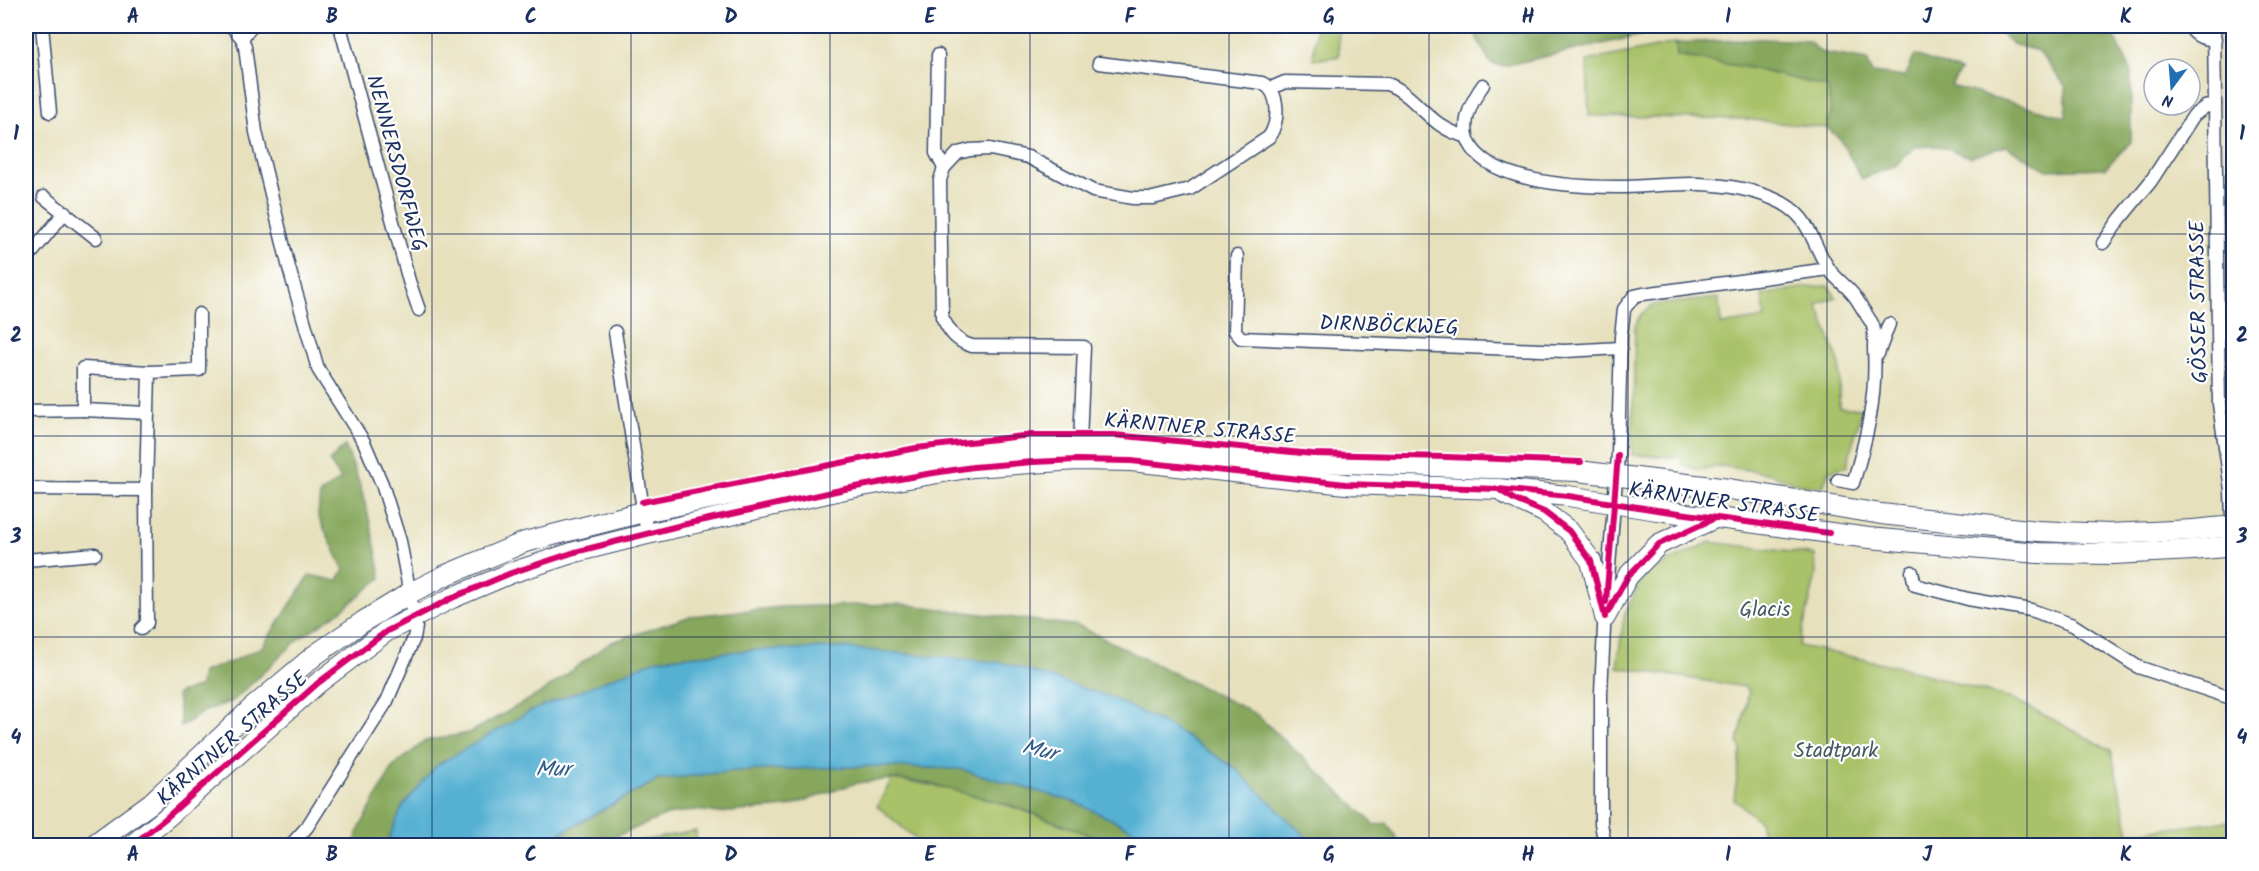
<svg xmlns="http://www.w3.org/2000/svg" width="2259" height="871" font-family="Kalam,sans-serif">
  <rect width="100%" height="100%" fill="#fff"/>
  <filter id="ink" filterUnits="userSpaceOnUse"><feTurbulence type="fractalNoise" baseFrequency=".0167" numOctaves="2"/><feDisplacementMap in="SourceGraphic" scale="12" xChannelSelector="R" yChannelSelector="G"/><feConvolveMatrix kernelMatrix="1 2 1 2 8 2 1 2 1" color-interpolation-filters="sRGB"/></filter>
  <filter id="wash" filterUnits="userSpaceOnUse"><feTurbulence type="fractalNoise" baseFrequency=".008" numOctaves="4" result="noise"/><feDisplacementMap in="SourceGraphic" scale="24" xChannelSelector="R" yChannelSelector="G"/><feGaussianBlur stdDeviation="1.35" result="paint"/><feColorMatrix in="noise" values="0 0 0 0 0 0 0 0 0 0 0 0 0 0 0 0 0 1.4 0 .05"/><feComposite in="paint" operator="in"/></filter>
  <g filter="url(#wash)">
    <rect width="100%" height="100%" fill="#e6e0bc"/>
    <!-- green -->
    <g fill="#a9c167" stroke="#627862" stroke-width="1.5">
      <polygon points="1316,26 1338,26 1339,56 1313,60"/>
      <polygon points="1676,43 1677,56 1750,68 1828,87 1831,115 1827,128 1745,119 1589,116 1587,61"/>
      <polygon points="1829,286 1836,297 1817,304 1840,365 1839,407 1862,409 1847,466 1829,471 1823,487 1803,485 1767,473 1722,466 1699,470 1683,465 1681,457 1632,455 1635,327 1640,315 1653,305 1719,298 1721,325 1765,318 1762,295 1807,287"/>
      <polygon points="1710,542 1815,555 1816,575 1799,646 1897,666 2015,700 2111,750 2129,833 2228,821 2229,845 1766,845 1760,822 1734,799 1741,750 1738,743 1749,692 1745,687 1617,667 1624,616 1644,574"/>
      <path d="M892,779C972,788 1042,817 1116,845H923L877,806Z"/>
      <polygon points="696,831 696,845 618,845"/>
    </g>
    <!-- forest -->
    <g fill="#86a75c" stroke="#506b5d" stroke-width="1.5">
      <polygon points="1471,26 1784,26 1660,31 1503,66 1490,63"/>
      <polygon points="1980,26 2110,26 2131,71 2131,142 2105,168 2047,170 2006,146 1971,157 1938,146 1914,147 1897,165 1862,179 1840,139 1827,128 1831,115 1828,87 1750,68 1677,56 1676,43 1762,39 1809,41 1820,52 1867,60 1872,73 1905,77 1915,55 1960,71 1951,86 2066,117 2066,87 2038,51 2012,44 1995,27 1987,33"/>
      <path d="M345,446C364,489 373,532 381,578L342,610L300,638L234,700L203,712L181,727L177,694L200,686L202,672L231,662L262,647L310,575L337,581L344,570L318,516L320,494L341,479L329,461Z"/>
      <polygon points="901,604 1079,626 1256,714 1375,825 1387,823 1401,845 1312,845 1306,837 1235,768 1174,729 1110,697 844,648 752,650 658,659 403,806 386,845 353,846 359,829 393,767 425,741 469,733 544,691 609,643 691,616 781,607"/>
      <polygon points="876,766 960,769 1075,802 1165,845 1116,845 1013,806 923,782 892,779 856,783 787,807 718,813 695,810 667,815 595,845 538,846 657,780 734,771"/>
    </g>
    <!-- water -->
    <polygon fill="#54b0d2" stroke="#387098" stroke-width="1.5" points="844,648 1004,663 1110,697 1174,729 1235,768 1306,837 1312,845 1165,845 1075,802 960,769 876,766 734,771 657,780 538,845 386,845 403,806 437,765 531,711 658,659 752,650"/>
  </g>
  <g filter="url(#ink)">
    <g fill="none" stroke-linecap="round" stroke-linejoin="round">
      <!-- street casing -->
      <g stroke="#394a6c" stroke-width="15">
        <g id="street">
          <polyline points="42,26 50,112"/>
          <polyline points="231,26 242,38 245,47 256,132 289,268 318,369 364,442 382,484 400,541 416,627 414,638 387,701 307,827 290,846"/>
          <polyline points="340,26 409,281 419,310"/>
          <path d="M2189,26C2195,36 2203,40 2215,39"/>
          <polyline points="2214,26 2219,404 2231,490 2234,576"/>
          <polyline points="242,38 252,26"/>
          <path d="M938,55L936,153L944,168L940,180L942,317C950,332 955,341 972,346L1084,347L1080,442"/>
          <path d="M1483,85C1418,177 1558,187 1617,187C1644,187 1671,183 1699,184C1724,185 1751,189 1774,199C1812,215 1809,240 1829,269C1834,277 1844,284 1851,292C1857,298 1861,307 1866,314C1868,318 1872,322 1873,326C1875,332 1874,342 1874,349C1877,396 1867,438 1853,483L1838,480"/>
          <path d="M1271,88L1285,82L1387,84C1415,93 1431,130 1466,136"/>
          <path d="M944,168L958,153L970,150L990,149L1028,157L1093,191L1133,198H1153L1190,189L1269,137C1279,122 1281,92 1262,83L1099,63"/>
          <polyline points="44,197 96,238"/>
          <polyline points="2103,243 2120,219 2151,181 2194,115 2205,107 2215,104"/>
          <polyline points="1237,256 1235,331 1241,338 1565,351 1621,348"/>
          <polyline points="26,274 26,260 65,212"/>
          <polyline points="615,332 647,534"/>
          <polyline points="1878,354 1889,324"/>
          <polyline points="83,410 148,413"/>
          <polyline points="26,411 83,410 83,368 149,372"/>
          <polyline points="26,489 146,490"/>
          <polyline points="26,560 95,554"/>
          <polyline points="1912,572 1915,585 1968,599 2031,610 2073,625 2138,667 2234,699"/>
          <polyline points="141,629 147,623 146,490 149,372 199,370 199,314"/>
          <polyline points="1605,846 1601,823 1601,693 1604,628 1618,455 1621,337 1624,309 1634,296 1643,294 1829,269"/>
        </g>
      </g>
      <!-- primary casing -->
      <g stroke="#394a6c" stroke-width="22">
        <g id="primary">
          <polyline points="1505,494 1544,512 1569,531 1591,561 1605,617"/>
          <polyline points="1605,617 1628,576 1659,544 1715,518"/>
          <polyline points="92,846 151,803 251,709 315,655 364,621 410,593 444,576 525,542 643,512 936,454 1037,444 1115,443 1315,462 1578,471 1729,489 1881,514 2038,531 2109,534 2193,530"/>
          <polyline points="131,846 166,818 318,683 387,631 452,598 511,573 575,552 647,534 845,489 973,467 1077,460 1131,461 1346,484 1498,489 1568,496 1657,510 1869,538 2038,553 2113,554 2193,550"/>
        </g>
      </g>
      <!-- street -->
      <use href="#street" stroke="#fff" stroke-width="12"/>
      <!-- primary -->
      <use href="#primary" stroke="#fff" stroke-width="20"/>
      <!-- primary-bridge casing -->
      <g stroke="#394a6c" stroke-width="22" stroke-linecap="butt">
        <g id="primary-bridge">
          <polyline points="2193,530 2234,526"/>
          <polyline points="2193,550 2234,546"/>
        </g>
      </g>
      <!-- primary-bridge -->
      <use href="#primary-bridge" stroke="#fff" stroke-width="20"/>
      <!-- cycleway casing -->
      <g stroke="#fff" stroke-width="10">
        <g id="cycleway">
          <polyline points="1501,491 1515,500 1544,512 1569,531 1591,561 1605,617"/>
          <polyline points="642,502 916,448 1032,435 1114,435 1313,454 1447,457 1581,462"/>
          <polyline points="1606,602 1618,455"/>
          <polyline points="1608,612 1628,576 1659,544 1715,518"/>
          <polyline points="131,846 166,818 318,683 387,631 452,598 511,573 575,552 682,525 845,489 927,474 973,467 1033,462 1077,460 1131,461 1346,484 1498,489 1568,496 1657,510 1829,533"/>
        </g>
      </g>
      <!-- cycleway -->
      <use href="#cycleway" stroke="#d6006c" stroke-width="6"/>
    </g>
  </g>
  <!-- grid -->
  <path fill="none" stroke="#1b2f5e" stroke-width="1.5" stroke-opacity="0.55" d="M232,26V846M432,26V846M631,26V846M830,26V846M1030,26V846M1229,26V846M1429,26V846M1628,26V846M1827,26V846M2027,26V846M26,234H2234M26,436H2234M26,637H2234"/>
  <g text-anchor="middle" stroke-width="4.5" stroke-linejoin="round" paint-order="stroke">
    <!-- street labels -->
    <g font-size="21" fill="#1b2f5e" stroke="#fff">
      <text transform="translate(397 163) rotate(75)" y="7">NENNERSDORFWEG</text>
      <text transform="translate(2198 302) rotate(-91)" y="7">GÖSSER STRASSE</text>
      <text transform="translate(1389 325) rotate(2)" y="7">DIRNBÖCKWEG</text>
      <text transform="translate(1200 428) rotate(5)" y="7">KÄRNTNER STRASSE</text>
      <text transform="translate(1724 502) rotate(8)" y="7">KÄRNTNER STRASSE</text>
      <text transform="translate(232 738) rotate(-41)" y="7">KÄRNTNER STRASSE</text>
    </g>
    <!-- park labels -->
    <g font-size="21" fill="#465b61" stroke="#fff">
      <text x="1765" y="616">Glacis</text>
      <text x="1836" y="757">Stadtpark</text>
    </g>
    <!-- water labels -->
    <g font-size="22" font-style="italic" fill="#2f5c87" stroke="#fff">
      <text transform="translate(1040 749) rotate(13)" y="8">Mur</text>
      <text x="553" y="776">Mur</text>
    </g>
  </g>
  <!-- margin -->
  <rect width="2259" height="871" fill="none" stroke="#fff" stroke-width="66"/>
  <!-- north arrow -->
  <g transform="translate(2172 87) rotate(196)"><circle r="28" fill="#ffffff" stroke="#a4acbf" stroke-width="1.5"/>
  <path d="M0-4.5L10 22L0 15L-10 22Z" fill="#1f6fb2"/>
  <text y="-9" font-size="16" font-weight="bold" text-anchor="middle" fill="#1b2f5e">N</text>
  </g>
  <rect x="33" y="33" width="2193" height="805" fill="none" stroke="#1b2f5e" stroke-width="2"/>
  <g font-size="20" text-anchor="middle" font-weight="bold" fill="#1b2f5e">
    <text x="133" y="23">A</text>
    <text x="332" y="23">B</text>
    <text x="531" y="23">C</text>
    <text x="731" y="23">D</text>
    <text x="930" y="23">E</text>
    <text x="1130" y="23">F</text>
    <text x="1329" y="23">G</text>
    <text x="1528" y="23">H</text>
    <text x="1728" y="23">I</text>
    <text x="1927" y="23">J</text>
    <text x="2126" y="23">K</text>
    <text x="16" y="140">1</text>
    <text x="2242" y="140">1</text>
    <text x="16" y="342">2</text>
    <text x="2242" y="342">2</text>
    <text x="16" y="543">3</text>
    <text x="2242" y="543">3</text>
    <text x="16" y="744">4</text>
    <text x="2242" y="744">4</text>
    <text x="133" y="861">A</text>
    <text x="332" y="861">B</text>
    <text x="531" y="861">C</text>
    <text x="731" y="861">D</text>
    <text x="930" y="861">E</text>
    <text x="1130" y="861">F</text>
    <text x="1329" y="861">G</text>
    <text x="1528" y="861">H</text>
    <text x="1728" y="861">I</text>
    <text x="1927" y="861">J</text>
    <text x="2126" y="861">K</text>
  </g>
</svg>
